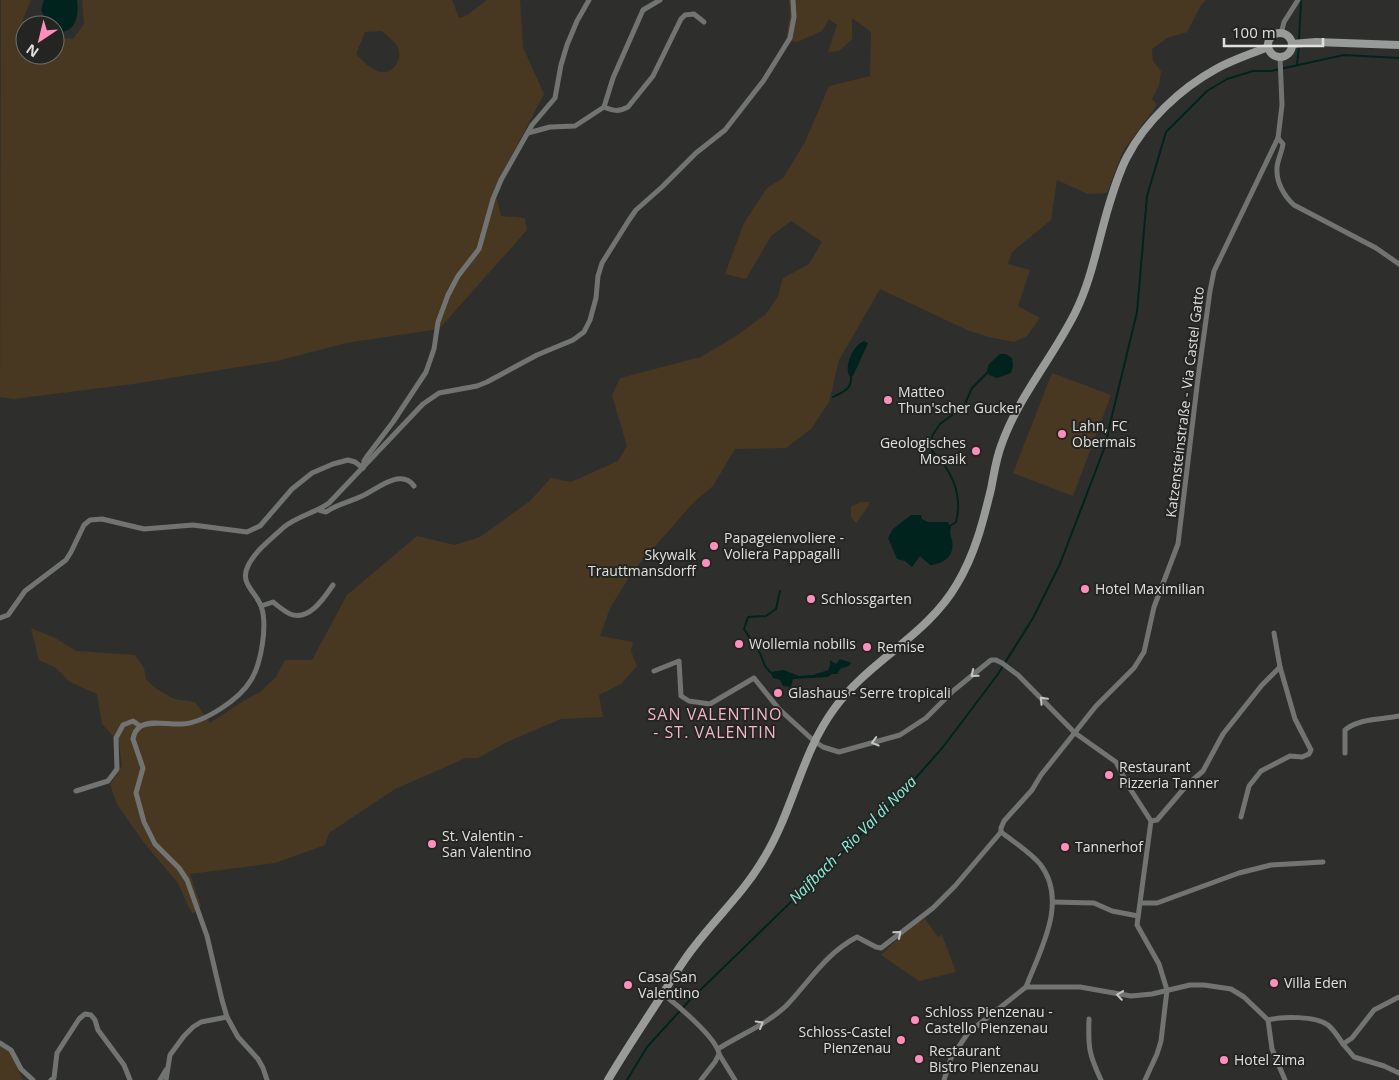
<svg xmlns="http://www.w3.org/2000/svg" width="1399" height="1080" font-family="'Open Sans',sans-serif">
  <rect width="100%" height="100%" fill="#2e2f2c"/>
  <!-- green -->
  <g fill="#483822" fill-rule="evenodd">
    <path d="M1,0H31L22,21L28,25H25V55H55V37L73,39L84,24L82,0H452L459,18L467,15L487,0H520L523,47L544,94L494,189L501,216L525,218L527,230L439,329L346,343L277,361L133,384L14,399L0,397ZM382,31C387,36 396,42 398,48C403,59 394,74 381,72C371,70 363,61 356,54L365,32Z"/>
    <polygon points="789,0 1206,0 1201,5 1187,32 1167,38 1152,49 1153,61 1161,71 1159,85 1152,99 1157,105 1123,151 1107,193 1088,194 1057,180 1051,220 1012,252 1008,264 1030,270 1018,306 1040,318 1027,336 1014,342 989,337 967,330 880,289 839,360 829,402 811,429 786,448 735,449 713,486 694,502 633,571 610,608 600,636 633,642 631,651 637,666 621,684 599,695 603,717 561,719 507,742 478,758 466,758 395,789 329,833 325,845 275,863 190,874 201,906 192,914 178,883 145,844 118,806 110,785 122,766 119,742 102,724 97,694 70,682 56,668 39,660 31,628 55,638 76,651 135,655 144,668 146,679 155,688 174,699 195,702 210,723 245,700 260,692 276,677 285,660 312,660 347,595 417,536 455,545 480,537 530,501 551,478 571,482 618,461 627,446 612,395 620,378 701,357 736,336 766,314 778,296 783,278 809,264 822,242 791,221 771,236 746,279 725,274 744,223 767,188 783,178 805,142 829,86 870,76 871,32 852,18 852,39 839,51 828,52 837,25 829,19 822,31 797,42 786,40 790,16"/>
    <polygon points="1052,373 1111,395 1073,496 1013,473"/>
    <polygon points="860,502 869,502 869,505 856,523 851,517 851,507"/>
    <polygon points="925,919 938,937 942,935 956,972 919,981 881,955 914,924"/>
    <polygon points="0,1046 10,1052 23,1080 0,1080"/>
  </g>
  <!-- water -->
  <g fill="#00231e">
    <path d="M44,0H77C79,17 76,34 55,32V25H48L41,10Z"/>
    <path d="M864,341L868,343L853,376L850,377C843,367 853,345 864,341Z"/>
    <polygon points="1000,354 1006,354 1012,358 1013,366 1011,373 997,378 989,375 987,370 989,364"/>
    <path d="M911,515H921L922,519L928,522H948L951,528C949,534 951,535 952,540C955,556 944,564 930,565L920,556L912,567L905,561L897,559L888,538L893,529Z"/>
    <polygon points="840,659 852,663 847,667 841,668 837,674 832,674 828,677 793,679 791,687 783,686 780,680 773,678 770,672 784,670 799,676 813,675 828,670 830,666 830,660 836,664"/>
  </g>
  <g fill="none" stroke-linecap="round" stroke-linejoin="round">
    <!-- stream -->
    <g stroke="#00231e" stroke-width="2">
      <polyline points="1299,40 1301,0"/>
      <polyline points="1297,65 1299,45"/>
      <path d="M833,397C843,392 852,389 851,377"/>
      <path d="M950,526L956,522C963,495 952,470 932,451V436L940,424L964,406L972,388L988,372"/>
      <polyline points="770,672 765,666 760,653 744,629 748,617 766,616 776,609 780,591"/>
      <polyline points="627,1080 647,1047 689,1001 899,797 943,747 974,706 998,674 1033,618 1060,564 1104,449 1137,312 1147,196 1166,132 1207,91 1227,79 1253,71 1271,71 1344,55 1399,58"/>
    </g>
    <!-- minor -->
    <g stroke="#727473" stroke-width="5">
      <polyline points="1281,34 1284,22 1298,0"/>
      <path d="M604,107C613,111 619,112 628,107L653,76L681,19L685,15L694,14L704,22"/>
      <polyline points="528,133 550,127 575,126 604,107 613,78 643,10 660,0"/>
      <path d="M1278,138L1283,144C1282,152 1277,161 1277,168C1276,182 1284,196 1294,205L1376,248L1399,264"/>
      <polyline points="363,468 364,461 368,455 393,422 426,372 434,349 438,322 448,295 458,276 479,249 493,199 501,180 532,125 555,98 561,65 567,45 577,21 589,0"/>
      <path d="M319,510L326,512C337,504 350,502 362,496C373,491 385,481 397,479C404,478 410,480 414,486"/>
      <path d="M261,606L273,602C278,606 284,611 290,614C309,622 324,598 333,585"/>
      <polyline points="0,618 8,615 25,591 66,560 71,552 84,525 90,520 102,519 144,529 193,525 247,532 260,526 292,489 312,473 333,464 348,460 355,462 363,468"/>
      <polyline points="654,671 679,661 681,696 689,701 710,704 754,678 779,709 814,741 823,747 839,752 900,735 926,718 953,691 991,660 996,660 1002,663 1018,675 1075,733 1116,762 1129,787 1151,821 1137,925 1159,964 1167,990 1161,1041 1157,1054 1145,1080"/>
      <path d="M1345,753V730C1359,718 1382,720 1399,716"/>
      <polyline points="76,791 108,781 117,769 116,738 123,725 133,721 140,726"/>
      <polyline points="1241,817 1249,786 1261,771 1290,756 1302,757 1309,754 1311,750 1295,719 1280,667"/>
      <polyline points="1151,821 1157,820 1187,785 1203,771 1223,734 1262,685 1280,667 1274,633"/>
      <path d="M1001,832C1014,842 1030,852 1040,864C1069,901 1040,950 1026,987"/>
      <polyline points="1053,902 1094,903 1112,911 1138,916"/>
      <polyline points="1141,903 1157,903 1239,873 1271,865 1323,862"/>
      <path d="M663,994C676,1004 717,1038 719,1054L735,1080"/>
      <path d="M1089,1019C1088,1048 1089,1054 1101,1080"/>
      <path d="M1268,1020C1282,1016 1316,1016 1328,1025C1334,1030 1339,1038 1343,1044L1352,1038L1374,1010L1399,997"/>
      <polyline points="0,1043 11,1050 21,1069 33,1080"/>
      <polyline points="1343,1044 1354,1057 1384,1066 1399,1073"/>
      <path d="M718,1049C740,1035 767,1024 786,1006C809,982 826,953 857,937L876,947L881,948L933,908L955,886L1001,832V828L1004,821L1032,790L1041,775L1096,706L1134,668L1144,652L1154,607L1178,544L1198,378L1210,291L1214,271L1278,138L1282,105L1280,57"/>
      <polyline points="51,1080 54,1078 57,1053 79,1019 85,1014 91,1015 95,1020 98,1030 124,1065 130,1080"/>
      <polyline points="160,1080 166,1070"/>
      <polyline points="166,1080 170,1055 184,1036 193,1027 201,1022 227,1017"/>
      <path d="M267,1080L263,1068L258,1059L238,1037L227,1017L222,1000L207,936L187,880L179,868L155,844L144,822L136,793L143,768L133,739C134,734 136,729 141,726C152,720 170,725 182,724C204,723 240,699 251,680C261,664 268,625 261,606C256,592 239,583 248,566C254,552 273,537 284,527C298,516 315,513 329,503L423,404L439,393L477,386L487,382L537,355L573,340L584,332L590,320L596,298L598,276L602,263L629,220L636,210L662,187L696,153L725,130L764,80L790,38L794,17L793,0"/>
      <polyline points="701,1080 715,1062 719,1054"/>
      <polyline points="944,1080 951,1058 968,1033 1026,987 1080,987 1131,996 1152,994 1190,985 1204,985 1231,989 1244,997 1268,1020 1272,1049 1285,1080"/>
    </g>
    <!-- secondary -->
    <g stroke="#989b99" stroke-width="8">
      <circle cx="1280" cy="45" r="12"/>
      <polyline points="1292,44 1316,42 1399,45"/>
      <path d="M608,1080C625,1051 644,1023 662,995C672,979 682,962 694,947C717,917 745,891 764,858C793,811 801,754 834,709C868,661 927,636 957,584C975,554 983,522 991,489C994,474 996,459 1001,446C1018,397 1052,359 1075,313C1092,279 1098,241 1109,205C1114,189 1119,172 1127,157C1145,122 1181,88 1216,69C1232,60 1251,54 1268,47"/>
    </g>
  </g>
  <!-- one-way arrows -->
  <defs><path id="oneway-chevron" d="M-2-3.5L2.5 0L-2 3.5" fill="none" stroke-width="1.6" stroke-linecap="round" stroke-linejoin="round" transform="scale(1.25)"/></defs>
  <g stroke="#c4c6c4">
    <use href="#oneway-chevron" transform="translate(974 674) rotate(141)"/>
    <use href="#oneway-chevron" transform="translate(1043 700) rotate(-134)"/>
    <use href="#oneway-chevron" transform="translate(875 742) rotate(164)"/>
    <use href="#oneway-chevron" transform="translate(898 934) rotate(-41)"/>
    <use href="#oneway-chevron" transform="translate(1120 995) rotate(-171)"/>
    <use href="#oneway-chevron" transform="translate(760 1024) rotate(-30)"/>
  </g>
  <!-- markers -->
  <g fill="#fe8ebc" stroke="#242522" stroke-width="2">
    <circle cx="888" cy="400" r="5"/>
    <circle cx="1062" cy="434" r="5"/>
    <circle cx="976" cy="451" r="5"/>
    <circle cx="714" cy="546" r="5"/>
    <circle cx="706" cy="563" r="5"/>
    <circle cx="1085" cy="589" r="5"/>
    <circle cx="811" cy="599" r="5"/>
    <circle cx="739" cy="644" r="5"/>
    <circle cx="867" cy="647" r="5"/>
    <circle cx="778" cy="693" r="5"/>
    <circle cx="1109" cy="775" r="5"/>
    <circle cx="432" cy="844" r="5"/>
    <circle cx="1065" cy="847" r="5"/>
    <circle cx="1274" cy="983" r="5"/>
    <circle cx="628" cy="985" r="5"/>
    <circle cx="915" cy="1020" r="5"/>
    <circle cx="901" cy="1040" r="5"/>
    <circle cx="919" cy="1059" r="5"/>
    <circle cx="1224" cy="1060" r="5"/>
  </g>
  <g text-anchor="middle" stroke-width="4" stroke-linejoin="round" paint-order="stroke">
    <!-- poi labels -->
    <g font-size="14" fill="#e0e1df" stroke="#242522" text-anchor="start">
      <text x="898" y="397">Matteo<tspan x="898" dy="16">Thun'scher Gucker</tspan></text>
      <text x="1072" y="431">Lahn, FC<tspan x="1072" dy="16">Obermais</tspan></text>
      <text x="966" y="448" text-anchor="end">Geologisches<tspan x="966" dy="16">Mosaik</tspan></text>
      <text x="724" y="543">Papageienvoliere -<tspan x="724" dy="16">Voliera Pappagalli</tspan></text>
      <text x="696" y="560" text-anchor="end">Skywalk<tspan x="696" dy="16">Trauttmansdorff</tspan></text>
      <text x="1095" y="594">Hotel Maximilian</text>
      <text x="821" y="604">Schlossgarten</text>
      <text x="749" y="649">Wollemia nobilis</text>
      <text x="877" y="652">Remise</text>
      <text x="788" y="698">Glashaus - Serre tropicali</text>
      <text x="1119" y="772">Restaurant<tspan x="1119" dy="16">Pizzeria Tanner</tspan></text>
      <text x="442" y="841">St. Valentin -<tspan x="442" dy="16">San Valentino</tspan></text>
      <text x="1075" y="852">Tannerhof</text>
      <text x="638" y="982">Casa San<tspan x="638" dy="16">Valentino</tspan></text>
      <text x="1284" y="988">Villa Eden</text>
      <text x="925" y="1017">Schloss Pienzenau -<tspan x="925" dy="16">Castello Pienzenau</tspan></text>
      <text x="891" y="1037" text-anchor="end">Schloss-Castel<tspan x="891" dy="16">Pienzenau</tspan></text>
      <text x="929" y="1056">Restaurant<tspan x="929" dy="16">Bistro Pienzenau</tspan></text>
      <text x="1234" y="1065">Hotel Zima</text>
    </g>
    <!-- street labels -->
    <g font-size="14" fill="#e0e1df" stroke="#242522">
      <text transform="translate(1185 402) rotate(-83)" y="5">Katzensteinstraße - Via Castel Gatto</text>
    </g>
    <!-- water labels -->
    <g font-size="15" font-style="italic" fill="#8cf2de" stroke="#242522">
      <text transform="translate(853 840) rotate(-45)" y="5">Naifbach - Rio Val di Nova</text>
    </g>
    <!-- quarter labels -->
    <g font-size="16" letter-spacing="1" fill="#f6b6ce" stroke="#242522">
      <text x="715" y="720">SAN VALENTINO<tspan x="715" dy="18">- ST. VALENTIN</tspan></text>
    </g>
  </g>
  <!-- north arrow -->
  <g transform="translate(40 40) rotate(215)"><circle r="24" fill="#242522" stroke="#6f706e"/>
  <path d="M0-4L9 19L0 12L-9 19Z" fill="#fe8ebc"/>
  <text y="-8" font-size="14" font-weight="bold" text-anchor="middle" fill="#e0e1df">N</text>
  </g>
  <!-- scale -->
  <path d="M1224 38v8h99v-8" fill="none" stroke="#e0e1df" stroke-width="2.5"/>
  <text x="1232" y="38" font-size="15" fill="#e0e1df" stroke="#242522" stroke-width="4" paint-order="stroke">100 m</text>
</svg>
